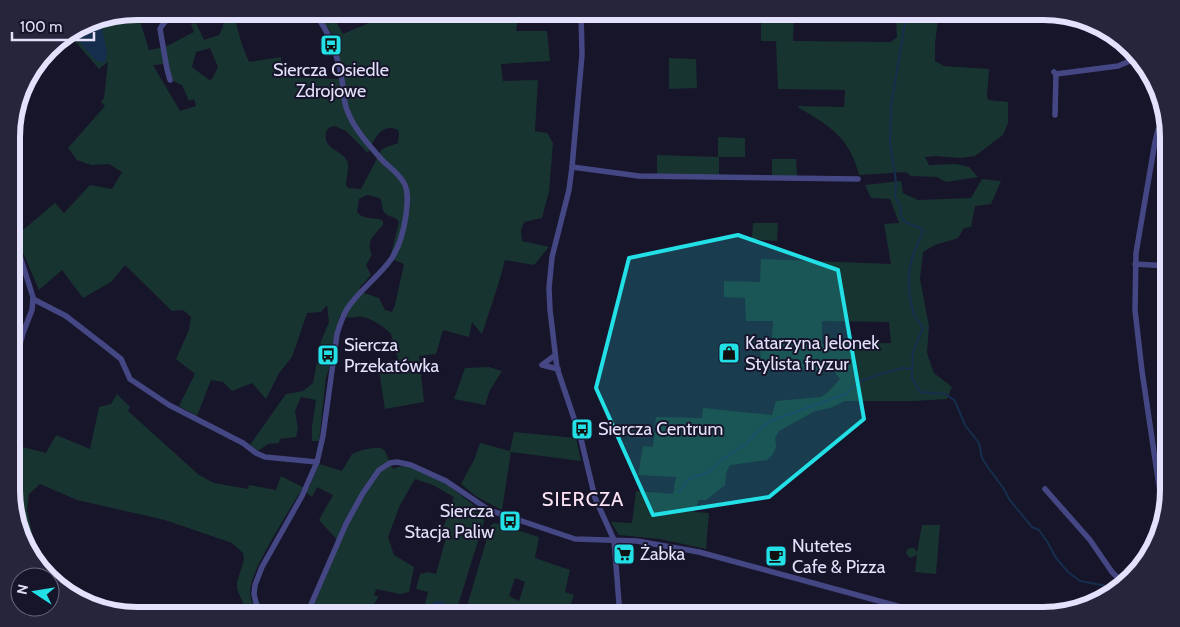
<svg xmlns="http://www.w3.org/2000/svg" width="1180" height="627" font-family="Cabin,sans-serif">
  <rect width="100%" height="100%" fill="#17152a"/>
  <!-- green -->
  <g fill="#183431" fill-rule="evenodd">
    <path d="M137,11L149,50L165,47L194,32L191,24L196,23L204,40L219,35L223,27L224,11H233L242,45L249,62L281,57L282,77L339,79L344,78L334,37L316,11H330L343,34L397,11H546V15L518,17L516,31H547L550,61L501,64L503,81L538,80L535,131L547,133L553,143L549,191L542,218L524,222L521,230L522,241L549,247L534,265L505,260L499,282L482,334L472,322L469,337L443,330L436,354L419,356L424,402L385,409L378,364L398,359L391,334C386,328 371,318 363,317C355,316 349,320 340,315L333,341L329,369L326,377L319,441H312V426L316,400L301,397L295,411L298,429L296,437L280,439L279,443L268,444L258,451L250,445L286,394L303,391L313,383L321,341L329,322L327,305L321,312L307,313L292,357L279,373L266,399L252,383L232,391L223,382L211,380L197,416L179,406L195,374L176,359L189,330L191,317L183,310L172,311L125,265L111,282L83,298L62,270L39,290L16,236L55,203L64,213L90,185L112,189L122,172L109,164L91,165L77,160L68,148L105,106L101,102L104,98L108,62L99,69L72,38L89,21ZM210,48L218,67L212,79L209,80L192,67L196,52ZM167,64L173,81L182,85L189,101L194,99L196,106L180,111L153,65ZM335,126L346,131L368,153C374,140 381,122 398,130L399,134L398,143L382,149L361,189L348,188L346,185C346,177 350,168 347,161C341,149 323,150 326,133C327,128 330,127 335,126ZM367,195L380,198C383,203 381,209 385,213C389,218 394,215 399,222L391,254L394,260L404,264L395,305L392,312L385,310L379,298L364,293L359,288L371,275L366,265L372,255C365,240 375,235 383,225V221C375,216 364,221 357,212L359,199Z"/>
    <path d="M693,11H939L935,44V61L944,66L989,69L987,95L988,100L1008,102V123L1003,135L975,156L960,158L936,156L925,157L929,165L956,164L969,167L978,177L946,182L937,177L911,176L906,172L859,175C850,138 830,126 799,108L798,106L844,107L845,90L778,89L776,41H761V19H701ZM794,19L896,21L897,37L891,42L793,41Z"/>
    <polygon points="669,58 696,59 697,88 669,89"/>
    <polygon points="718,137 745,138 745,157 719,157 719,175 657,175 657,155 718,157"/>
    <polygon points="772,159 796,159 797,177 772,177"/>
    <path d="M982,179L1001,181L991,204L975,206L971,227L964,228L958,238L935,245L923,252L920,279L929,326L927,353L934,373L952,387L947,399L915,401H845L830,408L815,411L779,431L775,438L776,447L773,454L767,460L730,465L726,473L725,485L706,500H699L694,512L709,513L706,549L660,539L619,535L611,522L632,523L636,491L673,494L676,477L638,475L643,446L653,447L656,417L702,418L703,408L772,415L776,401L821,397L828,392L840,379L833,370H761L760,345L746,339H772L773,321H746L745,298L724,297V281L760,282L761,259L891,264L884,224L899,223L890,199L871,198L865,185L901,181L903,193L918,200L971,198ZM822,321L889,322L891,343L822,344Z"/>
    <polygon points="753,223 778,223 777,241 752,239"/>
    <polygon points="489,367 502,371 490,390 485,405 454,399 465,368"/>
    <path d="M12,388L18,389L17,404L22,420L23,447L46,453L56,435L90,449L99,407L111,404L117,394L130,407L128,411L199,475L214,483L248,489L249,485L276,490L281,476L308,490L319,464L342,471L352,454L362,450L373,448H381L385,451L393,469C416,455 466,499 483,513L484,522L457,608L451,606L448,616H443L445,607L433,603L427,616H422L428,592L416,589L420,574L428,572L436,574L448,531L443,529L454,497L433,485L415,479L400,505L388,537L394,555L414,567L409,592L400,594L376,589L374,596H379L367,616H309L340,543L319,520L333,495L317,487L312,497L302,489C289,511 251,569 250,591C250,600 254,609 260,616L252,614L243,603L237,589V582L244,560L243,553L232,543L165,520L77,500L40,484L29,494L27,510L39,564L42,570C28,559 21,515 21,497C21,489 23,481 22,473C21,444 12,419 12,388Z"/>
    <polygon points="514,432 576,438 581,461 511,452 502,510 477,497 461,484 475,458 480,443 510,451"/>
    <path d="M495,523L539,537L535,558L570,570L565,592L574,595L566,616L554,614V616H464L491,525ZM515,578L525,582L519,601L509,596Z"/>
    <polygon points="922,525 940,525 936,574 915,572 917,555 910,558 906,553 907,550 910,548 914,548 917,552"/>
  </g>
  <!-- water -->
  <g fill="#162e4d">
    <path d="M98,19L101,23L107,53L105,63L95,60L80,42C83,33 88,22 98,19Z"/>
    <polygon points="436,601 444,601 445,607 443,616 427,616 433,603"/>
  </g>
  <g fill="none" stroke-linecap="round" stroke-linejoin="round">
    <!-- stream -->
    <g stroke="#162e4d" stroke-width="2">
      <path d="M903,11L905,23L891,106L890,142L896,182L895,197L901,207C898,223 909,223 922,229V233C920,240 916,247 913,255C907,273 908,297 914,314C916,320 920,322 923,328L913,352L912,369V378L920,392L946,394L955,401L965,425L979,443L982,458L987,466L1004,489L1009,499L1032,527L1039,530L1048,543L1056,558L1068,572L1080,581L1118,588"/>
      <polyline points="679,492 689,479 709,472 720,461 747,443 760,429 770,421 846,394 860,381 887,372 903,368 911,369"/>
    </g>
    <!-- minor -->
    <g stroke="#454784" stroke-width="5.5">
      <polyline points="581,11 582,55 572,167 569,190 552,257 549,288 550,310 557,368 581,439 595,498 614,540 620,616"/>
      <polyline points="1054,72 1056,74 1118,66 1137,58"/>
      <path d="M170,80L167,69L160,29C163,22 170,19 173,11"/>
      <polyline points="1055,115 1056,74"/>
      <polyline points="572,167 639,176 858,179"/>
      <polyline points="12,231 33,297 32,310 23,333 12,374"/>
      <polyline points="1135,264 1168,266"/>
      <polyline points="33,299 66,316 106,347 121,359 130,379 169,405 243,443 256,453 265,457 317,462"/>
      <polyline points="554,356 542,365 558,369"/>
      <polyline points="12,422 19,447 18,499 25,537"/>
      <polyline points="1045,489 1090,540 1112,572 1123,583"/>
      <polyline points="1163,513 1142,371 1135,310 1136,253 1155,142 1158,130 1166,116"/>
      <path d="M267,616L261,611L256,603L254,594L255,585L262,567L302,496L317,462L323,436L337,334C340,325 342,317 347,309C359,290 379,277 392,258C400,245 404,229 406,215C407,205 409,194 405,185C400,174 390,168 382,160C369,145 354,129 347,110C343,100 344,90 342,80C337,53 330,33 313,11"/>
      <polyline points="306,616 346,524 363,493 379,470 390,463 397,462 411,465 446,481 489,510 575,539 637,541 699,552 934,616"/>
    </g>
  </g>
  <!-- marked area -->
  <path fill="#23dfe6" fill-opacity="0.2" stroke="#23dfe6" stroke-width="4" stroke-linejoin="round" d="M738,235L838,270L864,419L769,497L653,515L596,388L629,258Z"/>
  <!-- icons -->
  <defs>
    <g id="bus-square" transform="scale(1.125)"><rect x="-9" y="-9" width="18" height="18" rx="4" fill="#23dfe6" stroke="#17152a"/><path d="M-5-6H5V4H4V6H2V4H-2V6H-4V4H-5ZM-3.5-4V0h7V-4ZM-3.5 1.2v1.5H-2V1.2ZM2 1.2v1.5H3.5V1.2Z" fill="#111"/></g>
    <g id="shop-square" transform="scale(1.125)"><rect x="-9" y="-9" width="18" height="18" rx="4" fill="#23dfe6" stroke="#17152a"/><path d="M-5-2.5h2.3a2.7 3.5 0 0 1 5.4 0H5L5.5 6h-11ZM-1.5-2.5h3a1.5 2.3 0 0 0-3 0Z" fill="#111"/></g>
    <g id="supermarket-square" transform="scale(1.125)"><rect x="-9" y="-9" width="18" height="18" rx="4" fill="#23dfe6" stroke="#17152a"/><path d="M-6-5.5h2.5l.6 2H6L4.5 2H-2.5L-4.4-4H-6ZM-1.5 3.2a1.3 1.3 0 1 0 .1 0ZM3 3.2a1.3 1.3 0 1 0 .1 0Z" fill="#111"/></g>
    <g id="cafe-square" transform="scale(1.125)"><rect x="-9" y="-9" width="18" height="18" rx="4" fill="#23dfe6" stroke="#17152a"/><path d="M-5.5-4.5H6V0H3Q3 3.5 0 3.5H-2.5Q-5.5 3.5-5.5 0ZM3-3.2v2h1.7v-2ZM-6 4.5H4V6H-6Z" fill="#111"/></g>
  </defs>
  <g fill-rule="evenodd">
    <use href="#bus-square" x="331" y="45"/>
    <use href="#shop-square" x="729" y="353"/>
    <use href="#bus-square" x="328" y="355"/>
    <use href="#bus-square" x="582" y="429"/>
    <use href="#bus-square" x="510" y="521"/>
    <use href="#supermarket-square" x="624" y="554"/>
    <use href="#cafe-square" x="776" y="556"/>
  </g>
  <g text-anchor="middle" stroke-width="4" stroke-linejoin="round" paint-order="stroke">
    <!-- poi labels -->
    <g font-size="18" fill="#e3e1fc" stroke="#17152a" text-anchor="start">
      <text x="331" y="76" text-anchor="middle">Siercza Osiedle<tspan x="331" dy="21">Zdrojowe</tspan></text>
      <text x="745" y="349">Katarzyna Jelonek<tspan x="745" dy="21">Stylista fryzur</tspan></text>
      <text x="344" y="351">Siercza<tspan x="344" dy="21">Przekatówka</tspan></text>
      <text x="598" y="435">Siercza Centrum</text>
      <text x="494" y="517" text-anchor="end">Siercza<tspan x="494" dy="21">Stacja Paliw</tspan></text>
      <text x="792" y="552">Nutetes<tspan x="792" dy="21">Cafe &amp; Pizza</tspan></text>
      <text x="640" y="560">Żabka</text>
    </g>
    <!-- quarter labels -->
    <g font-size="20" letter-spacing="1" fill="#fce3f4" stroke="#17152a">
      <text x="583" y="506">SIERCZA</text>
    </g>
  </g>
  <!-- crop -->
  <path d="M0 0H1180V627H0ZM137 20H1043A117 117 0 0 1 1160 137V490A117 117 0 0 1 1043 607H137A117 117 0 0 1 20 490V137A117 117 0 0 1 137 20Z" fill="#27253b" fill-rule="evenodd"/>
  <path fill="none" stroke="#e3e1fc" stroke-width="6" d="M137 20H1043A117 117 0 0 1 1160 137V490A117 117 0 0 1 1043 607H137A117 117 0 0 1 20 490V137A117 117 0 0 1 137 20Z"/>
  <!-- north arrow -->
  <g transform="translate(35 592) rotate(282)"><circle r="24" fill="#17152a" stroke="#69677e"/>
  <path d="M0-4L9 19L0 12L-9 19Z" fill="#23dfe6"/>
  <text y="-8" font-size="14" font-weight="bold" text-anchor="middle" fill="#e3e1fc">N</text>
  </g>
  <!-- scale -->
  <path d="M12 32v8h82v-8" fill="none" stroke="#e3e1fc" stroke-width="2.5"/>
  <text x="20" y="32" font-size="15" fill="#e3e1fc" stroke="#17152a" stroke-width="4" paint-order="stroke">100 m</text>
</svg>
